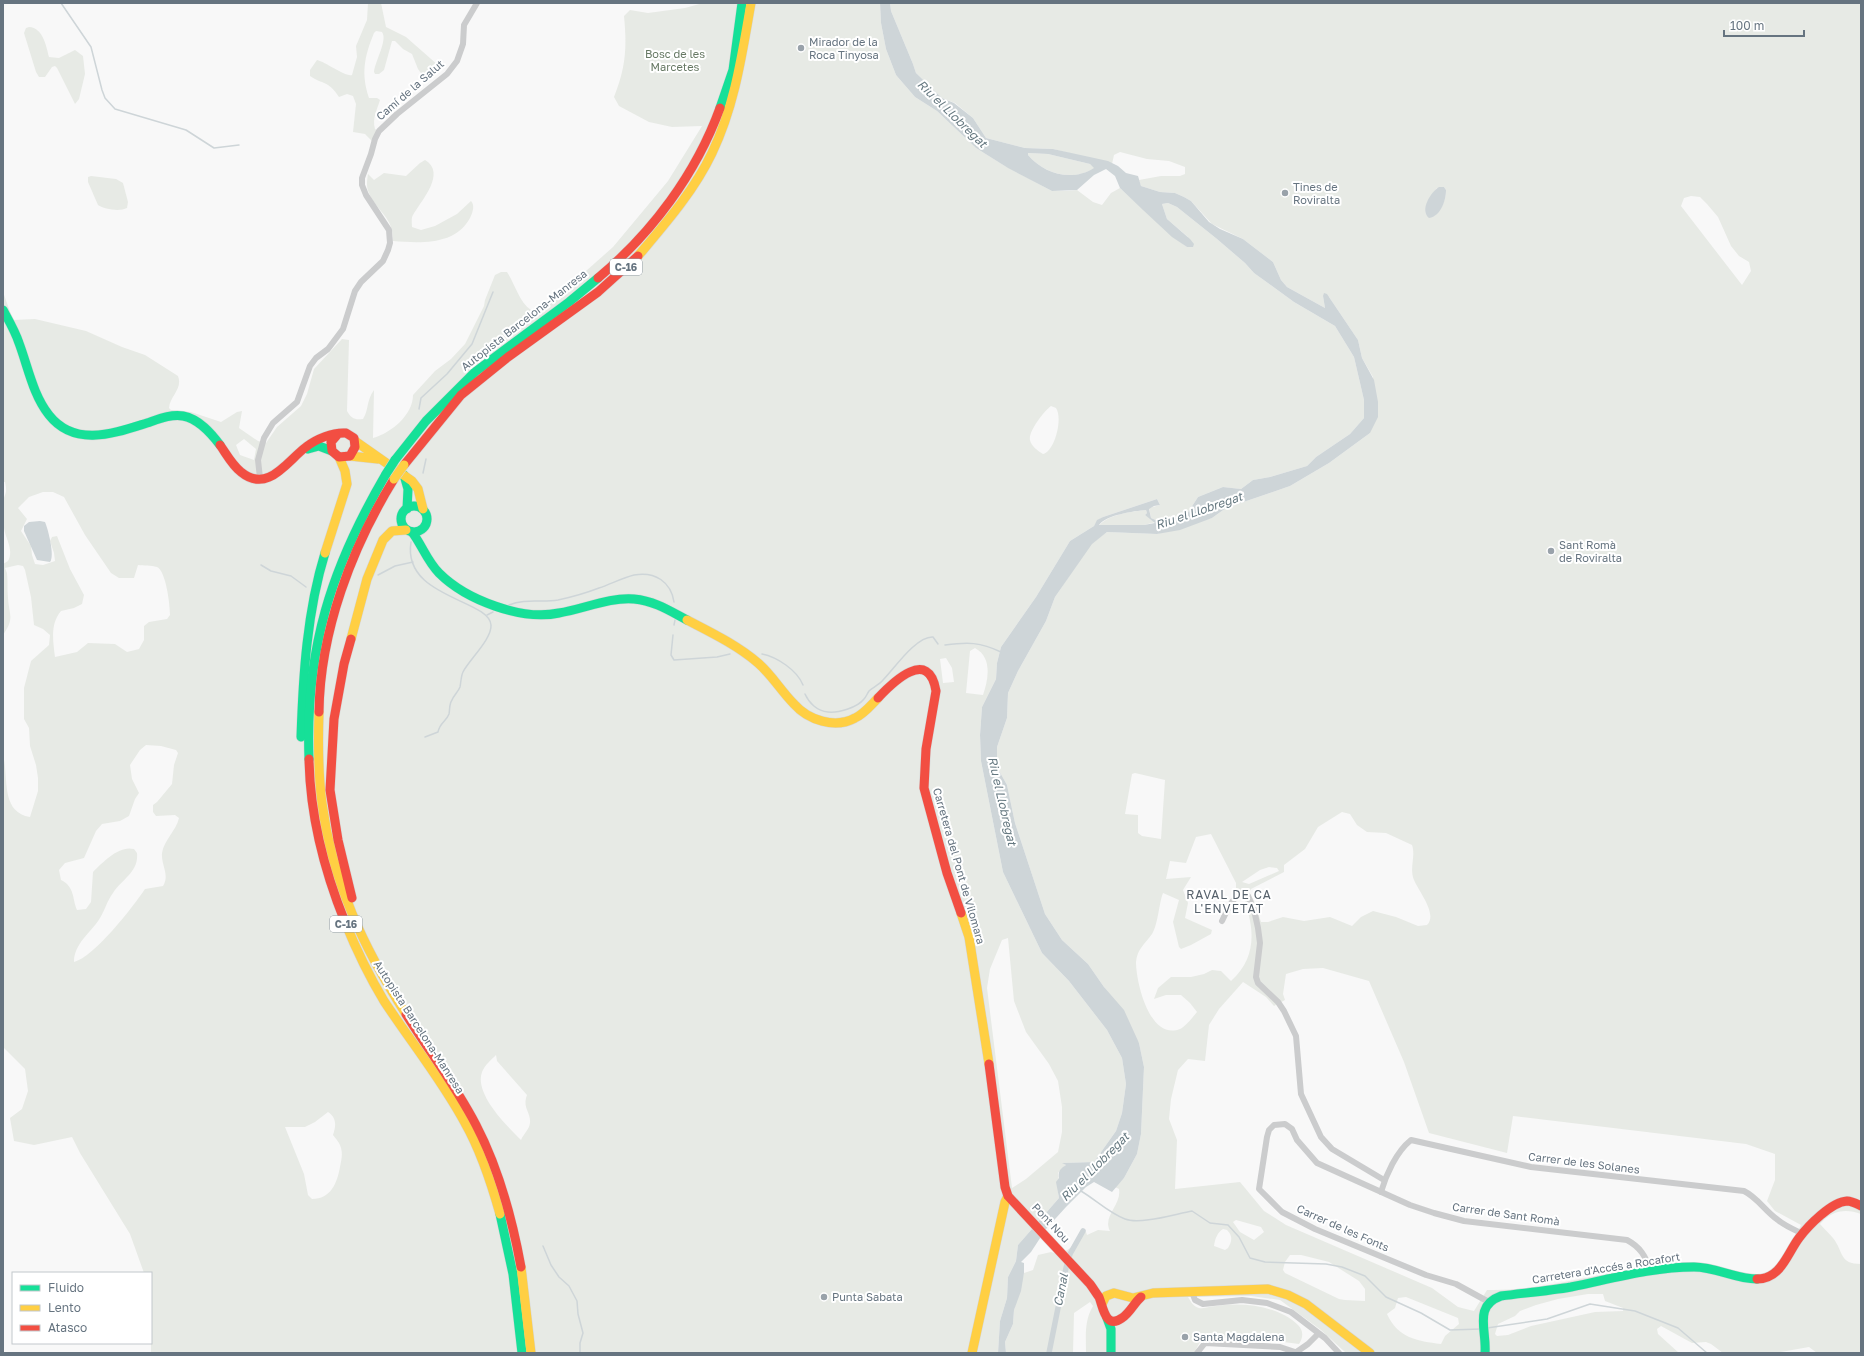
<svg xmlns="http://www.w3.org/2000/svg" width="1864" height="1356" font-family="'Golos Text',sans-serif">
  <rect width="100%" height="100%" fill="#f8f8f8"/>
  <!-- green -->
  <g fill="#e7eae5" fill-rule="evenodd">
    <path d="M368,3H381L386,27L406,37L439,66C437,73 430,78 423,76L418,69L412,54L403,49L395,41H392L384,70L379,74H375L374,72C375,61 388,40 382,32L376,31L374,33C364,57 361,74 369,98H377L380,100C377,110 372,118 375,129L381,133L375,144L365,134L353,132L356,104L353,96L347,94L339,97C328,80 323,85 310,76V70L317,60C326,62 345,77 352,75L357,57L356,46L367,20Z"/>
    <path d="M703,3H880L881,23L886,49L896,75L915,97L937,111L976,148L1005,166L1052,191H1067L1077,190L1093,202L1102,205L1111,193L1120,188L1172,236L1187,247L1188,237L1167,219L1162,204L1168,203L1177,207L1217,239L1245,263L1254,273L1294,302L1335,326L1354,357L1364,400V418L1350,434L1316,457L1307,466L1270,477L1253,480L1241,489L1223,487L1198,497L1187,514L1160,522L1151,518L1149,508L1160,505L1157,499L1103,517L1098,520L1094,526L1070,541L1036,597L1001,647L997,663L996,679L982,707L980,735L981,761L1003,872L1042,953L1069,981L1107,1030L1122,1058L1126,1084L1122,1113L1116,1131L1094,1162L1063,1163L1066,1165L1058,1173C1060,1183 1056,1187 1059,1198L1018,1245L1016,1261L1008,1277L1007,1298L1000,1321L998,1353H151V1273H144L130,1234L80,1153L72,1137L34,1145L14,1141L10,1118L22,1109L28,1091L25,1069L3,1047V755C9,777 0,812 30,817L38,791V778L36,765L30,746L29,728L24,719V688L31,661L49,645L50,635L43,629L34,625L31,597L25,570L23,566L18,565L5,568L7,573C8,581 7,590 8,598C9,615 15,618 3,635V564L8,561C14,550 6,540 4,528C3,525 4,522 4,519C4,514 2,509 3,503C4,493 8,495 5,482H3V292L13,320L35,319L86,331L122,347L145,355L178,376C183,389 170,396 169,408L171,410L191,412L221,422L237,412L242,411L239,428L258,441L266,443L277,427L301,406L307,394L314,369L342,339L349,340L347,411C351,418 354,420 363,419C369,410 366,401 374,390L373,438C391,433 413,415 413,395L435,371L451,359L465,344L484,306L485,300L495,275L501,272H507C515,284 519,302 531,310L559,295L613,247L668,181L702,126L672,127L649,122L619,106L614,97C626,67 627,47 624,16L630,10L648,13L685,8ZM1051,406L1056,408C1063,418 1055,451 1043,454C1038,451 1031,446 1030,440C1028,432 1044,411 1051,406ZM244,439L256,449L254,460L240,455L236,445ZM43,492H53L64,497L85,535L111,573L119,578H134L138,565C144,566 151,565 157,567C166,571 170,605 170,615L167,619L149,622L144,626V640L139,649L127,652L115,644L88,643L77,652L55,657C53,641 50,624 61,611L74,608L82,604L84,595L70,569L57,536L52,537L50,541L54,553L55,561L43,565L35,564L32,555L31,546L21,531L27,519L18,508L29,497ZM975,648C993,658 988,680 983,695L966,693L970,651ZM946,658L952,668L954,682L943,683L940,659ZM146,745L161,746L176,750L178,753L174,765L172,784L157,802L153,805V812L156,816L175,815L179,818C176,831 164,840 162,853C161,865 170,875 163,886L145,889C133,907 94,957 74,962C74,943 91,933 100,918C105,910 107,901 113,893C122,879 139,872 137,853L134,849C119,845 103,862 93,872L91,902L86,909L77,910C72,898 75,887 61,880L59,870L65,863L84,858L96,831L102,824L120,821L129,816L135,799L139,793L132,779L130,765L140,750ZM1008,938L1014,1001L1026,1032L1049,1064L1058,1081L1062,1107V1132L1058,1152L1026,1179L1012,1188L987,988L990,969L1002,940ZM496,1055L497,1061L527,1095C522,1108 531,1112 530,1123C529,1130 524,1133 521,1140C507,1126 474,1094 482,1072C485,1065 491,1060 496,1055ZM328,1112C337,1118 336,1126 333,1135C336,1139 340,1143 341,1148C343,1155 341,1161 340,1167C337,1183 331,1199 312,1199L308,1195L304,1174L285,1127H305L315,1122Z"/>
    <path d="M890,3H1861V1214C1845,1208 1831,1211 1820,1224C1824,1229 1829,1233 1833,1238C1844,1252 1839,1264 1861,1264V1353H1817L1809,1347L1775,1353H1723L1711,1344L1706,1342L1692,1343L1661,1326L1657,1329L1658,1334L1679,1353H1346L1321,1330L1280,1300L1251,1296L1188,1297C1191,1302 1193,1306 1199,1308C1205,1309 1211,1306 1217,1306C1244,1302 1278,1306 1298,1325C1304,1331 1303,1338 1299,1344L1268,1340L1210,1337L1200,1342L1194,1353H1115V1341H1106V1353H1086C1086,1336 1084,1321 1093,1306L1090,1302L1074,1313L1073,1353H1006L1005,1342L1013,1324L1014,1310L1024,1273L1033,1270L1038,1255L1051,1252L1060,1255L1073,1246L1081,1230L1086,1232L1087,1235L1098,1230L1110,1231C1102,1216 1122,1205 1119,1189L1115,1187L1124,1178L1137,1154L1141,1134L1144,1067L1139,1043L1104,987L1088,964L1062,940L1045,914L1015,823L1007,785L997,767V747L1007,718L1008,693L1018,671L1046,621L1055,597L1091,544L1107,532L1157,534L1212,518L1226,508L1290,486L1329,463L1370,433L1373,377L1362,358L1358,340L1329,297L1323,296L1325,308L1287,287L1281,280L1273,262L1243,239L1212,224L1191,201L1184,197L1175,193L1160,192L1141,186L1139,180L1161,176H1180L1185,174V167L1169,161L1147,159L1120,152L1114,155L1112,164L1053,149L1025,148L986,138L973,118L955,103L942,98L916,73L913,64L891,11ZM1444,187L1446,190C1446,200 1441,212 1432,217L1426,214C1424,204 1431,196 1437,188ZM1691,196L1700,197L1707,204L1718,217L1731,246L1739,256L1749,262L1751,271L1742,285L1681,206L1684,198ZM1135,773L1165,780L1161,839L1142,836L1138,833V815L1125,814L1132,774ZM1342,812L1350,814L1357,825L1367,832L1386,833L1412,845C1416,856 1409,868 1414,880C1419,892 1438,914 1427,925L1418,926L1396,917L1373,911L1361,917L1352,926L1330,917L1304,921L1283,917L1268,922H1261L1254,901L1249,893L1251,889L1284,872V865L1305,849L1318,827ZM1211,834L1236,883V894L1233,897L1244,899C1248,904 1247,909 1249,916C1255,941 1251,963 1231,981L1221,971L1212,970L1204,974L1191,977H1171L1158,988L1154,999L1166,995H1181L1190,1003L1197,1012C1193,1017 1185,1027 1180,1029C1150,1041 1136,983 1136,962C1137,949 1145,944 1152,934C1158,925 1159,903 1163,893L1179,900L1173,922L1179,947L1181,949L1191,945L1211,934L1212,930L1185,918L1188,903L1183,890L1191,877L1166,879L1170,861L1186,863L1196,837ZM1269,867L1277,868L1279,871L1249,884L1242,882L1260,870ZM1323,968L1369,981L1404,1062L1429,1133L1507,1153L1513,1116L1746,1144L1775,1154V1180L1767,1201L1775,1211L1801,1225C1792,1242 1784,1268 1765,1276C1757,1279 1708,1261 1691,1262C1659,1264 1627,1269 1595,1276C1559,1283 1524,1291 1487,1290L1474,1311L1458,1307L1432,1288L1286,1225L1264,1211L1240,1182L1175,1189L1177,1140L1169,1119L1171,1099L1178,1070L1188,1059L1205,1061L1209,1025L1219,1009L1243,982L1266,997L1274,1006L1285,1000L1283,994L1286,974L1303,969ZM1236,1220L1261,1227L1264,1232L1254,1240L1240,1232L1233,1222ZM1223,1229L1227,1230C1233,1236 1232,1241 1228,1248L1225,1250L1214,1246C1215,1239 1217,1233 1223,1229ZM1290,1255H1301L1329,1262L1359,1281L1365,1289V1301L1345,1300L1339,1299L1285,1273L1283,1270L1285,1262ZM1588,1294H1603L1605,1301L1623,1308V1311L1595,1312L1531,1326L1508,1335L1497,1336L1495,1334L1498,1324L1515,1316L1520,1311L1536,1305L1558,1299ZM1406,1297L1458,1318L1459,1324L1445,1336L1441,1344C1417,1341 1398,1338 1387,1314L1395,1308L1398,1298Z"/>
    <path d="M29,27C43,28 46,45 49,57L59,58L75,50L83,56L85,74L79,99L75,104L57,68L55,66L52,67L45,77H39L36,72L24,33L26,28Z"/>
    <path d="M1028,153L1048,154L1090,164L1095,168C1072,182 1044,174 1028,155Z"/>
    <path d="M425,160C447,173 421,201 413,215C411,218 412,223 412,227L421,230L435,226L457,214L471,201C475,205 473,212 470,218C455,246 419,243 393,241C394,217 376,211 369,193C366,187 367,180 368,174L374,180L384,173L406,176L420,163Z"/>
    <path d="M91,176L116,179L123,183L128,202L127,208C119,212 104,209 98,205L88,182V177Z"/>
    <path d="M1146,510L1147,513L1145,515L1156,522L1144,525L1099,526C1106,515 1134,511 1146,510Z"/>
  </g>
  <!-- water -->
  <g fill="#ced5d8" fill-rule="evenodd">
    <path d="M880,3H890L891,11L913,64L916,73L942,98L954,103L973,118L986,138L1025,148L1053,149L1108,161L1118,166L1126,173L1138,176L1141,186L1160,192L1175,193L1184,197L1191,201L1209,222L1220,229L1243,239L1273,262L1281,280L1287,287L1325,308L1323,296L1324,293L1327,294L1358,340L1362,358L1374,380L1378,402V417L1370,433L1329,463L1290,486L1226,508L1212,518L1180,530L1157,534L1107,532L1092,544L1055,597L1046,621L1018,671L1008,693L1007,718L997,747V767L1007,785L1015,823L1045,914L1062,940L1088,964L1104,987L1124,1010L1139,1043L1144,1067L1141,1134L1137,1154L1124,1178L1112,1192L1094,1182L1086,1187L1066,1207L1046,1229L1031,1252L1021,1262L1024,1263V1273L1021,1291L1014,1310L1013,1324L1005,1342L1006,1353H998L1000,1321L1007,1298L1008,1277L1016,1261L1018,1245L1059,1198L1056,1182L1059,1178C1058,1171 1060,1169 1066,1165L1062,1163L1094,1162L1116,1131L1122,1113L1126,1084L1122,1058L1107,1030L1069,981L1042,953L1003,872L981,761L980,735L982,707L996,679L997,663L1001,647L1036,597L1070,541L1094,526L1097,520L1103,517L1157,499L1160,505L1154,506L1149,509L1151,518L1160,522L1187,514L1198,497L1223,487L1241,489L1253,480L1270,477L1307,466L1316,457L1350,434L1364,418V400L1354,357L1335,326L1294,302L1254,273L1245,263L1217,239L1177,207L1168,203L1162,204L1167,219L1190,239L1194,244L1193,247H1187L1172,237L1143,210L1120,188L1115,176L1106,169L1094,175L1077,190L1052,191L1008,168L976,148L937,111L915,97L896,75L886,49L881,23ZM1028,153L1048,154L1090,164L1094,168C1072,182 1044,174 1028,155ZM1146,510L1147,513L1145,515L1155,523L1144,525H1099C1106,515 1134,511 1146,510Z"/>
    <path d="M1439,187H1444L1446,190C1446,200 1441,216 1429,218C1419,210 1431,192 1439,187Z"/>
    <path d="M40,521L45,522C48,529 55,556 50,562L37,560L24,531V526L29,522Z"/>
  </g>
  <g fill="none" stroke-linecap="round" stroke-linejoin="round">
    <!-- stream -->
    <g stroke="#ced5d8" stroke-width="1.5">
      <polyline points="61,3 91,47 102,90 105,98 115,109 186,130 214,148 239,145"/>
      <polyline points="419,409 421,398 447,374 472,344 493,292"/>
      <polyline points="423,473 426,459"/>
      <path d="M411,542C402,598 489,599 491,625C492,639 469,660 463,672C461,676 461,682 460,687C458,692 454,695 452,700C449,704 450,709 449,714C446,722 440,722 438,732L425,737"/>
      <polyline points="261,565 271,571 291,576 306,587"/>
      <polyline points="378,575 395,566 413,562"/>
      <path d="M509,605C525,598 542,603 558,600C572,597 586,593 599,588C611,584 622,578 634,575C655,571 671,582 674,602"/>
      <polyline points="487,615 493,612"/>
      <polyline points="674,625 675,620"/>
      <polyline points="673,635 671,655 674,660 717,657 730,654"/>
      <path d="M945,645C968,642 980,642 1001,652"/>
      <path d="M762,654C777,657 797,670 803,685"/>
      <path d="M805,694C809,703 817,711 828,712C838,713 857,708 864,699C866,697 867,694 869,691C873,687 879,685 883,680C894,669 916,636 933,637L938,644"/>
      <path d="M1081,1191C1096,1200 1109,1213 1125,1219C1140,1225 1175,1214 1192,1211L1210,1223L1228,1225L1239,1237L1250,1258L1265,1262L1326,1264L1342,1267L1365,1276L1386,1297L1421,1313L1450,1330L1481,1329"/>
      <polyline points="543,1246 551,1265 559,1277 569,1286 577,1301 578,1314 583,1333 580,1343 580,1353"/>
      <polyline points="1487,1328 1547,1319 1590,1304 1635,1311 1678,1328 1707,1353"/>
    </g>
    <!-- canal -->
    <polyline stroke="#ced5d8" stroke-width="5.5" points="1049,1353 1066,1268 1070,1254 1083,1231"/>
    <!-- fast casing -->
    <g stroke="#d5d6d7" stroke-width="10">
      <g id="fast">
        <polyline points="720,108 733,70 742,3"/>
        <path d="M3,310C9,321 15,331 19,343C28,367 33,395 49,415C75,448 115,433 147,423C159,419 171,414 183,416C199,419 211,433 220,445"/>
        <polyline points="308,449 319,446 332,451"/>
        <polyline points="395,460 426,421 475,372 569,302 598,278"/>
        <polyline points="404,475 408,489 407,509"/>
        <circle cx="414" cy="519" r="13"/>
        <path d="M412,532C422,545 427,561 439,573C466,600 522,621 559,613C584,609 609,597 634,599C655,601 670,611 687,620"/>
        <path d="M301,737C303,676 307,611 325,553"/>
        <path d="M309,759C305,649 331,568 386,474"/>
        <polyline points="500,1214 513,1274 522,1353"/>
        <polyline points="1107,1318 1111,1329 1111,1353"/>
        <path d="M1485,1353C1487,1330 1473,1306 1501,1296C1524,1293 1548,1291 1571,1287C1611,1279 1652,1267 1694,1267C1716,1267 1735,1279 1757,1279"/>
      </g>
    </g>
    <!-- slow casing -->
    <g stroke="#d5d6d7" stroke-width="10">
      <g id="slow">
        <path d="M638,256C665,224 694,191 712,153C735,105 742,54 751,3"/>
        <polyline points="355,441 412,481 418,489 423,509"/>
        <polyline points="350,456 378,459"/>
        <polyline points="325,553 347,484 345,471 339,457"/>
        <path d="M687,620C712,633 737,645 758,663C772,675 781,691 794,704C808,720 835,729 855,718C864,714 871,705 878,698"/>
        <polyline points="351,639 367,579 383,540 392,531 406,530"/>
        <path d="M319,712C318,742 318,773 322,803C332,881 364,949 406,1014"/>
        <polyline points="961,913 969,937 989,1064"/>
        <path d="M345,922C356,949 369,976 384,1001C411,1042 442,1080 465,1123C481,1151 491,1182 500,1214"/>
        <polyline points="521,1267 531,1353"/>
        <polyline points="1102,1304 1106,1296 1114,1293 1133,1298 1153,1293 1268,1289 1288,1295 1306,1304 1370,1353"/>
        <polyline points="972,1353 1005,1202 1008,1196"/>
      </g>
    </g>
    <!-- jam casing -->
    <g stroke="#d5d6d7" stroke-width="10">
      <g id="jam">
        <path d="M598,278C652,233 696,174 720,108"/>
        <path d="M220,445C227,455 232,465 241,472C268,494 287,461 306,447C316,439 333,432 346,433L354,438L355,447L350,456L339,457L332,451L331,442L337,435"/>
        <polyline points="404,465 461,395 508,357 598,292 638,256"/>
        <polyline points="351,639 344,664 334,719 330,790 338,840 352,898"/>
        <path d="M878,698C893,682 929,647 936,691L926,749L924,788L947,873L961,913"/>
        <path d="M319,712C320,631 352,547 394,479"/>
        <path d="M309,759C310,815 324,870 345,922"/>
        <path d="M406,1014C429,1051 456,1086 476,1125C499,1169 512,1218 521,1267"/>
        <path d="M989,1064L1005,1187L1008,1196L1090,1284C1093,1288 1096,1293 1099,1297C1103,1306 1105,1330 1122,1318C1130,1313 1134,1303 1141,1297"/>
        <path d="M1757,1279C1781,1279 1787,1254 1799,1238C1808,1226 1831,1202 1847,1201C1852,1201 1857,1204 1861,1206"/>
      </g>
    </g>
    <!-- street -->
    <g stroke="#cbcccd" stroke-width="6">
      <polyline points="260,478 258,460 264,438 273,423 297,402 310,366 316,358 328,349 343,329 355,291 361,282 383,261 388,250 390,243 389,230 366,195 362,185 362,178 371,154 375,139 379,131 397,114 447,74 457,61 463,44 464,25 477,3"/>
      <path d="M1222,921C1227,911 1232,896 1244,893L1248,896L1254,910L1258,928L1260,943L1256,977L1258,983L1278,1002L1284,1011L1296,1036L1301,1094L1321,1137L1332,1149L1384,1180"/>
      <path d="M1381,1192C1386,1175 1396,1152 1411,1140L1531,1167L1744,1191C1758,1198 1765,1211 1778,1220C1785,1226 1795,1230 1803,1234"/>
      <polyline points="1192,1292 1195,1300 1203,1304 1242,1300 1267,1303 1291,1312 1325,1338 1339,1353"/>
      <path d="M1487,1301L1456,1284L1426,1275L1315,1229L1282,1212L1259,1189L1267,1137L1269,1130L1274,1125L1285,1124L1292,1129L1297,1140L1317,1163L1410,1205L1434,1213L1464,1221L1627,1240C1640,1247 1646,1256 1650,1271"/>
      <polyline points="1197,1353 1205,1343 1280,1347 1298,1353"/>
      <polyline points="1295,1353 1308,1344 1318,1334"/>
    </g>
    <!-- fast -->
    <use href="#fast" stroke="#16e098" stroke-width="9"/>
    <!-- slow -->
    <use href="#slow" stroke="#ffcf43" stroke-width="9"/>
    <!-- jam -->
    <use href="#jam" stroke="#f24e42" stroke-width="9"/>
    <!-- fast-bridge casing -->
    <g stroke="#d4d5d5" stroke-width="10" stroke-linecap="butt">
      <polyline id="fast-bridge" points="386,474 395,460"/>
    </g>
    <!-- slow-bridge casing -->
    <g stroke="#d4d5d5" stroke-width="10" stroke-linecap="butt">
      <polyline id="slow-bridge" points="394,479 404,465"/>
    </g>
    <!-- fast-bridge -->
    <use href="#fast-bridge" stroke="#16e098" stroke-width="9"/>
    <!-- slow-bridge -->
    <use href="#slow-bridge" stroke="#ffcf43" stroke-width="9"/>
  </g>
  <!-- markers -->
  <g fill="#99a2aa" stroke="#fff" stroke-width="1.5">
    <circle cx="801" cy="48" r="4"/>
    <circle cx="1285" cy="193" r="4"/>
    <circle cx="1551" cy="551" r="4"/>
    <circle cx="824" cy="1297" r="4"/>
    <circle cx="1185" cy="1337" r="4"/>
  </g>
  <g text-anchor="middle" stroke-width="4" stroke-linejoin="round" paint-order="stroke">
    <!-- shield labels -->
    <g fill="#fff" stroke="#949ea6" stroke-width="1">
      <rect x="610" y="259" width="32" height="16" rx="3"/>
      <rect x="330" y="916" width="32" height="16" rx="3"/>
    </g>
    <g font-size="10" font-weight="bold" fill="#667480">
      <text x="626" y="271">C-16</text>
      <text x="346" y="928">C-16</text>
    </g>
    <!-- poi labels -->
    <g font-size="11" fill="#667480" stroke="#fff" text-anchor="start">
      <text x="809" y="46">Mirador de la<tspan x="809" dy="13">Roca Tinyosa</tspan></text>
      <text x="1293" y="191">Tines de<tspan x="1293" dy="13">Roviralta</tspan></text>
      <text x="1559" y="549">Sant Romà<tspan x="1559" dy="13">de Roviralta</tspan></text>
      <text x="832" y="1301">Punta Sabata</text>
      <text x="1193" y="1341">Santa Magdalena</text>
    </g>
    <!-- park labels -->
    <g font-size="11" fill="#677964" stroke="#fff">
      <text x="675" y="58">Bosc de les<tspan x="675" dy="13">Marcetes</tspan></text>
    </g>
    <!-- street labels -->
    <g font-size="11" fill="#667480" stroke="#fff">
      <text transform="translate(410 90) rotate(-41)" y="4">Camí de la Salut</text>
      <text transform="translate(524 320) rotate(-38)" y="4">Autopista Barcelona-Manresa</text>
      <text transform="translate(959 866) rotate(74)" y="4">Carretera del Pont de Vilomara</text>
      <text transform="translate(419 1027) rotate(57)" y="4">Autopista Barcelona-Manresa</text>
      <text transform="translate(1584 1163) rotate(7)" y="4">Carrer de les Solanes</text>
      <text transform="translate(1506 1214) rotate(8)" y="4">Carrer de Sant Romà</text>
      <text transform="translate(1051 1223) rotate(47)" y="4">Pont Nou</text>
      <text transform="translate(1343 1228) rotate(24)" y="4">Carrer de les Fonts</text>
      <text transform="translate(1606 1268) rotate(-9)" y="4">Carretera d'Accés a Rocafort</text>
    </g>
    <!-- water labels -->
    <g font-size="12" font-style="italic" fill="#667981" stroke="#fff">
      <text transform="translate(952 114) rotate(44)" y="4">Riu el Llobregat</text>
      <text transform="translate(1199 511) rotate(-19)" y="4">Riu el Llobregat</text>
      <text transform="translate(1002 801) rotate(77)" y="4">Riu el Llobregat</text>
      <text transform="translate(1095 1167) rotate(-45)" y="4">Riu el Llobregat</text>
      <text transform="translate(1061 1290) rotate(-79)" y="4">Canal</text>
    </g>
    <!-- neighbourhood labels -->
    <g font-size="12" letter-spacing="1" fill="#57626c" stroke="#fff">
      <text x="1229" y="899">RAVAL DE CA<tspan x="1229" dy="14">L'ENVETAT</tspan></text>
    </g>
  </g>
  <!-- border -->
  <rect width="1864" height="1356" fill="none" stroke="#667480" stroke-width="8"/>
  <!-- legend -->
  <rect x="12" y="1272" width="140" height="72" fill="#ffffff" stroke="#c2c7cc"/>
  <rect x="20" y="1285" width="20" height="6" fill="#16e098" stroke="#c2c7cc"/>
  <text x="48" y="1292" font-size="12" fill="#667480">Fluido</text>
  <rect x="20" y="1305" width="20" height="6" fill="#ffcf43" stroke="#c2c7cc"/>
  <text x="48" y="1312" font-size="12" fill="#667480">Lento</text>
  <rect x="20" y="1325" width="20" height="6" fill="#f24e42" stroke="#c2c7cc"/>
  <text x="48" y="1332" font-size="12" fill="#667480">Atasco</text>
  <!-- scale -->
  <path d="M1724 30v6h80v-6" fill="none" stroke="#667480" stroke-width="2"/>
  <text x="1730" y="30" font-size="12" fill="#667480" stroke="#ffffff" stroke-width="3" paint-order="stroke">100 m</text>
</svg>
